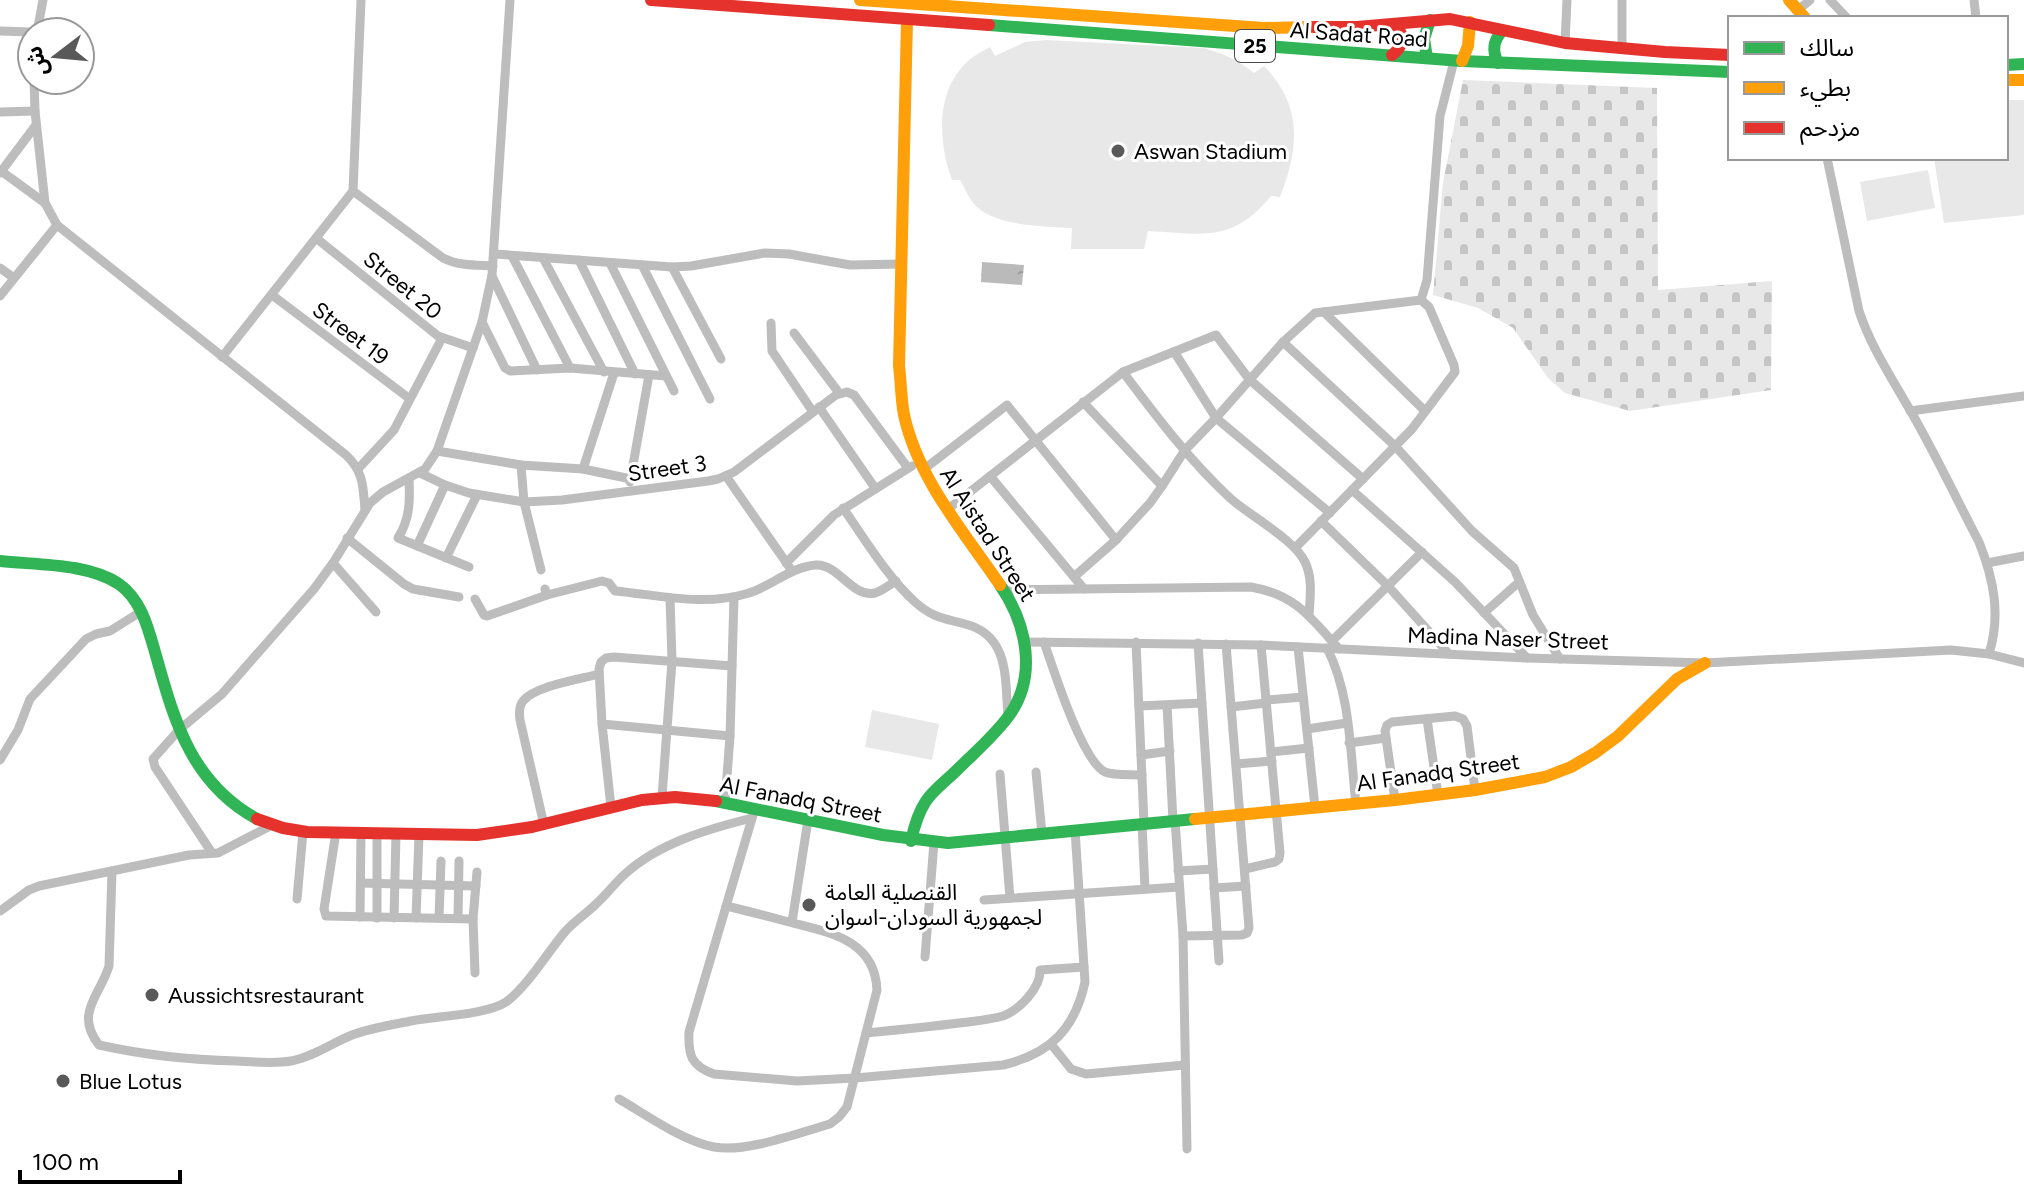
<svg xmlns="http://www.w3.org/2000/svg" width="2024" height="1202" font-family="Figtree,'Noto Sans Arabic',sans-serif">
  <defs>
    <pattern id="cemetery-stones" width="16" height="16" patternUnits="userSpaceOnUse" patternTransform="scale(2)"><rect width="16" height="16" fill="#e8e8e8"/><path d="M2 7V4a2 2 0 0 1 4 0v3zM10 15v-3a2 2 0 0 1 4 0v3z" fill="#c5c5c5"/></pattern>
    <pattern id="water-ripples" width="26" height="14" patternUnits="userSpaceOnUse" patternTransform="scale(2)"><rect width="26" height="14" fill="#bababa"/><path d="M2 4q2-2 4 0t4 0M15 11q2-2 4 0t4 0" fill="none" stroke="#9e9e9e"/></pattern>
  </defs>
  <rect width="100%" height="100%" fill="#fff"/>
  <!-- green -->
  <g fill="#e8e8e8">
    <path d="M1046,40L1203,48C1223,53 1238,60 1254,73L1264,66C1303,106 1299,148 1280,197L1271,196C1233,243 1202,234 1148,231L1144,249H1071L1072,228C1044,226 993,227 973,203C968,196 964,187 960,180H952C939,145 935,95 964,65C971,57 981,52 990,47L995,56L1025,42Z"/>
    <polygon points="2006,100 2024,100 2024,215 1944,223 1934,158 2006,158"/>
    <polygon points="1928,170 1935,208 1867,221 1860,182"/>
    <polygon points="872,710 939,724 932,760 865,747"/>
  </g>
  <!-- cemetery -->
  <polygon fill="url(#cemetery-stones)" points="1463,80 1657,88 1658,290 1772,281 1771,390 1630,411 1565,393 1548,378 1513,328 1478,308 1433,295 1443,183"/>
  <!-- water -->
  <polygon fill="url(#water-ripples)" points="982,262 1024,265 1022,285 981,282"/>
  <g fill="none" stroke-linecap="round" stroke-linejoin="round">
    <!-- street -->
    <g stroke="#bdbdbd" stroke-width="9">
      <polyline points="1830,0 1847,18"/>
      <polyline points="1974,0 1976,18"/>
      <polyline points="1798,10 1810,0"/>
      <polyline points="0,31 32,32"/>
      <polyline points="37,32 43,0"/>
      <polyline points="1565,43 1567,0"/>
      <polyline points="1622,48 1622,0"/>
      <path d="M34,80L35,111L45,203L57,225L346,455C364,472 363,487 365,510"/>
      <polyline points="0,112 35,111"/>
      <path d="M1827,158L1859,311C1871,347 1891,377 1910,410C1935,453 1956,498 1979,542C1994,580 2001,615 1989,654"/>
      <polyline points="1,171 45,203"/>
      <polyline points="0,173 36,125"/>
      <path d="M353,191L443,258C459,266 476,265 493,266"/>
      <polyline points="316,238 438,336 473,348"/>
      <polyline points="495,254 672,267 691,266 765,253 789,254 850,265 901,264"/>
      <polyline points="512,256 570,368"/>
      <polyline points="543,258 604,372"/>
      <polyline points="579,260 635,374"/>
      <polyline points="610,263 674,391"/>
      <polyline points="642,265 710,399"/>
      <polyline points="672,267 721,359"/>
      <polyline points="0,268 14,278"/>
      <polyline points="492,276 537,370"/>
      <polyline points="272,295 410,399"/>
      <polyline points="0,296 57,225"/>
      <polyline points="1324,312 1425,411"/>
      <polyline points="482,322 505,368 510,371 570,368 666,376"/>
      <polyline points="771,323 772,351 813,412"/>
      <polyline points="794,333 839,393"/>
      <polyline points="1283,342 1395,446 1472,531 1514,568 1533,615 1560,659"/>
      <polyline points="1175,353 1216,418 1330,513"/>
      <polyline points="222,357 353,191 361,0"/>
      <path d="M1123,372C1156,416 1190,461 1230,498C1250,516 1294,539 1305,562C1313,578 1310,598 1309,616"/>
      <polyline points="1083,402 1162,486 1150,503 1116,540"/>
      <polyline points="819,407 875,488"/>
      <polyline points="1910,411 2024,396"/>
      <polyline points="437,451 521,465 583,469 631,479"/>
      <polyline points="521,465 524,502 541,570"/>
      <polyline points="358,469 394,430 442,338"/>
      <polyline points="583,469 614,373"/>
      <polyline points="923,470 1007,405 1116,540 1075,576"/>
      <polyline points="420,473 445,485 469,493 524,502 562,500 708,481 718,479 734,472 836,395 847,392 854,395 908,468"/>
      <polyline points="726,476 790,568"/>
      <polyline points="990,476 1084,589"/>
      <path d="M409,479C410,501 410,519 398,538L469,567"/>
      <polyline points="630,482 649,375"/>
      <polyline points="1162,486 1185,450 1216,418 1283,342 1315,313 1421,300 1427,280 1440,116 1454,61"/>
      <polyline points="1352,490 1455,582 1527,658"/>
      <path d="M843,508C864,538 888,578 915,602C933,618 943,618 965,624C1010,635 1005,680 1008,717"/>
      <polyline points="948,509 1123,372 1216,335 1249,379 1363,479"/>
      <polyline points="1321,521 1388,586 1449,654"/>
      <polyline points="347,538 404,584 413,589 459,597"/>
      <polyline points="417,546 445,485"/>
      <polyline points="1295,548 1412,429 1455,372 1454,365 1429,307 1421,300"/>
      <polyline points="446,558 477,495"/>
      <polyline points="333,563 376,612"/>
      <polyline points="786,563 834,515 912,466"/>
      <polyline points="1987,563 2024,556"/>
      <path d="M545,589L547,595L602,581L609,583L615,591C659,595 704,607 749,593C772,586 790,567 816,565C839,564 852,598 875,593C882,591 889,585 896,581"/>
      <path d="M1002,590L1251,587C1296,595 1310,617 1339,649"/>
      <polyline points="475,599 484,615 487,616 547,595"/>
      <polyline points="1484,613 1519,582"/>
      <polyline points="1332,641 1422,552"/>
      <polyline points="1025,642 1261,645 1527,658 1705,663 1951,650 1989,654 2024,663"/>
      <path d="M1044,642C1053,668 1082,761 1105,772C1115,776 1131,774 1142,775"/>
      <polyline points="1136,642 1144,823"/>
      <polyline points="1198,643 1219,961"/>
      <polyline points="1298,647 1315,807"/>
      <path d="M1327,648C1351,695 1350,752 1356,804"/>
      <polyline points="1266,700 1303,697"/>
      <polyline points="1167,705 1173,821"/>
      <polyline points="1139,706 1202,703"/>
      <polyline points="1231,707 1266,703"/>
      <polyline points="1427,719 1438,795"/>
      <polyline points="602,724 730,736"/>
      <polyline points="1307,729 1347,723"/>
      <polyline points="1349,743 1386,738"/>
      <polyline points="1271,752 1309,748"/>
      <polyline points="1141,755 1170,751"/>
      <polyline points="0,760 18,730 30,699 86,639 96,634 110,631 142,611"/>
      <polyline points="1236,764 1272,761"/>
      <polyline points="1036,772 1042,834"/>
      <polyline points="1000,774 1010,898"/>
      <polyline points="662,797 672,661 670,598"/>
      <polyline points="1395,800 1385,731 1387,725 1392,722 1455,716 1463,719 1467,726 1475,790"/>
      <polyline points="725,803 730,736 734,597"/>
      <polyline points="611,807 602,724 599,669 601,662 606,658 614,657 732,666"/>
      <path d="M753,815L689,1032C688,1055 691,1066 714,1074L797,1081L855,1078L1003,1065C1050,1054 1075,1029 1085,982L1075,830"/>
      <polyline points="1175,820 1183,936 1187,1149"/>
      <polyline points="1142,823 1145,889"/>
      <path d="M544,825L520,720C519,713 519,706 523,701C534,686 581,679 599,674"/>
      <polyline points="336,832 324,909 326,916 473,919"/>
      <polyline points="212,853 155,767 153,759 179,730 222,694 314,589 333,563 370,503 383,492 425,469 437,451 482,322 492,275 510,0"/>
      <polyline points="1245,869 1275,862 1279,859 1280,853 1261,645"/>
      <path d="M112,871L109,966C100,996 74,1013 99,1045C144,1055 190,1060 237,1061C255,1062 273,1064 291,1061C313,1057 332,1043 352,1035C371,1028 391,1025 411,1021C436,1016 486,1015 506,1002C526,988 548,952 564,933C573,922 586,914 596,904C606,895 615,883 625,874C659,843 708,829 752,818"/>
      <polyline points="1178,871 1213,869"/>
      <polyline points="361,883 476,886"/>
      <polyline points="1214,888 1246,886"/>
      <polyline points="297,899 303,832"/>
      <polyline points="984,900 1179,887"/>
      <polyline points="0,911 29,890 39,886 189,855 218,853 272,825"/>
      <polyline points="360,917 361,833"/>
      <polyline points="377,918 377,833"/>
      <polyline points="394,918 396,834"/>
      <polyline points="416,918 419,835"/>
      <polyline points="439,918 441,861"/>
      <polyline points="458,918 459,861"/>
      <polyline points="792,922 808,820"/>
      <polyline points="1183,936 1242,935 1247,933 1249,928 1226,644"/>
      <polyline points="925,957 934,842"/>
      <polyline points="475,973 473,919 477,872"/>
      <path d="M866,1033C897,1030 928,1027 959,1023C974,1021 989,1020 1003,1016C1019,1010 1041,988 1040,970L1084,967"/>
      <polyline points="1051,1044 1071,1069 1086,1074 1185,1065"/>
      <path d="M619,1099C645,1114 684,1142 714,1147C746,1153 798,1133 830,1124L839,1117L847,1107L877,990C875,941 832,933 793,923C770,917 748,911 726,906"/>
    </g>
    <!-- fast -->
    <g stroke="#30b455" stroke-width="12">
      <polyline points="989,25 1462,61 1730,72"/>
      <polyline points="1427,58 1424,39 1430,20"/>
      <path d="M1498,63C1492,51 1493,41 1502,31"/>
      <polyline points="2006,65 2024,64"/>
      <path d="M0,561C36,565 88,563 119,584C143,601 149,632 157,659C175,724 193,784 257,819"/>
      <polyline points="716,801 883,835 948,843 1195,819"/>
      <path d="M911,841C914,827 918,813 926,801C934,789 947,780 957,770C974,753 993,737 1008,717C1038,677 1027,624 1000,585"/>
    </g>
    <!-- slow -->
    <g stroke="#ff9f0a" stroke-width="12">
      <polyline points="860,0 1264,28 1314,27"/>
      <polyline points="1789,0 1805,18"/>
      <path d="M907,20L899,366C901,382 901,399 904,415C918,479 964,532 1000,585"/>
      <polyline points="1462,61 1468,46 1470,22"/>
      <polyline points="2006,80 2024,80"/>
      <polyline points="1195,819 1395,800 1475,790 1545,777 1571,767 1595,753 1618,736 1677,679 1705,663"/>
    </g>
    <!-- jam -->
    <g stroke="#e5322d" stroke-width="12">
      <polyline points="651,0 989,25"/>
      <polyline points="1314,27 1357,27 1450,19 1565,43 1665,52 1730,55"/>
      <path d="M1392,55C1403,47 1405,36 1396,25"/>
      <polyline points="257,819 283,828 307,832 477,835 532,827 642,800 675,797 716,801"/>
    </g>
  </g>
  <!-- markers -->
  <g fill="#595959" stroke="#fff" stroke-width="3">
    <circle cx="1118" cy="151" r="8"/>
    <circle cx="809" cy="905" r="8"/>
    <circle cx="152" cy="995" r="8"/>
    <circle cx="63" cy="1081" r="8"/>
  </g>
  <g text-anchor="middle" stroke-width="6" stroke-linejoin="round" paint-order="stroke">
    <!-- shield labels -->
    <rect fill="#fff" stroke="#4c4c4c" stroke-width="2" x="1235" y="30" width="40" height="32" rx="6"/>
    <g font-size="20" font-weight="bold" fill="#000">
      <text x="1255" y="53">25</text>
    </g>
    <!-- street labels -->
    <g font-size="22" fill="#000" stroke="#fff">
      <text transform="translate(1359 34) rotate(4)" y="8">Al Sadat Road</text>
      <text transform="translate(403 285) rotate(39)" y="8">Street 20</text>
      <text transform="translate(351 333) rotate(37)" y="8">Street 19</text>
      <text transform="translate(667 468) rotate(-8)" y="8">Street 3</text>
      <text transform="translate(988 534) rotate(57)" y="8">Al Aistad Street</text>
      <text transform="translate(1508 638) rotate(2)" y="8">Madina Naser Street</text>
      <text transform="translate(1438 772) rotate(-8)" y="8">Al Fanadq Street</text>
      <text transform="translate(801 799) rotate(11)" y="8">Al Fanadq Street</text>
    </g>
    <!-- poi labels -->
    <g font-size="22" fill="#000" stroke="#fff" text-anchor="start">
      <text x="1134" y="159">Aswan Stadium</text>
      <text x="825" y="900">القنصلية العامة<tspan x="825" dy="25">لجمهورية السودان-اسوان</tspan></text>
      <text x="168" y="1003">Aussichtsrestaurant</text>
      <text x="79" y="1089">Blue Lotus</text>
    </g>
  </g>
  <!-- legend -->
  <rect x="1728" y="16" width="280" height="144" fill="#ffffff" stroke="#999999" stroke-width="2"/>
  <rect x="1744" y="42" width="40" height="12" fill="#30b455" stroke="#999999" stroke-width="2"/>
  <text x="1800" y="56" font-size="24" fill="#000000">سالك</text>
  <rect x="1744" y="82" width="40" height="12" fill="#ff9f0a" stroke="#999999" stroke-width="2"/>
  <text x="1800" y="96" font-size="24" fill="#000000">بطيء</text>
  <rect x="1744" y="122" width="40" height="12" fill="#e5322d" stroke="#999999" stroke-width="2"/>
  <text x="1800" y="136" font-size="24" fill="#000000">مزدحم</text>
  <!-- north arrow -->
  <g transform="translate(56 56) rotate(254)"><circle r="38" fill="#ffffff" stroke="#999999" stroke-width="2"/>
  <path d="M0-6L14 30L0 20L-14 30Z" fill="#595959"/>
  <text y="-12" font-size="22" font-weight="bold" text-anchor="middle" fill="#000000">ش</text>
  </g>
  <!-- scale -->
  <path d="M20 1170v12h160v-12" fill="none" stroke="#000000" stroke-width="4"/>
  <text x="32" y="1170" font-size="24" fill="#000000" stroke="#ffffff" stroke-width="6" paint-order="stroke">100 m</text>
</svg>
